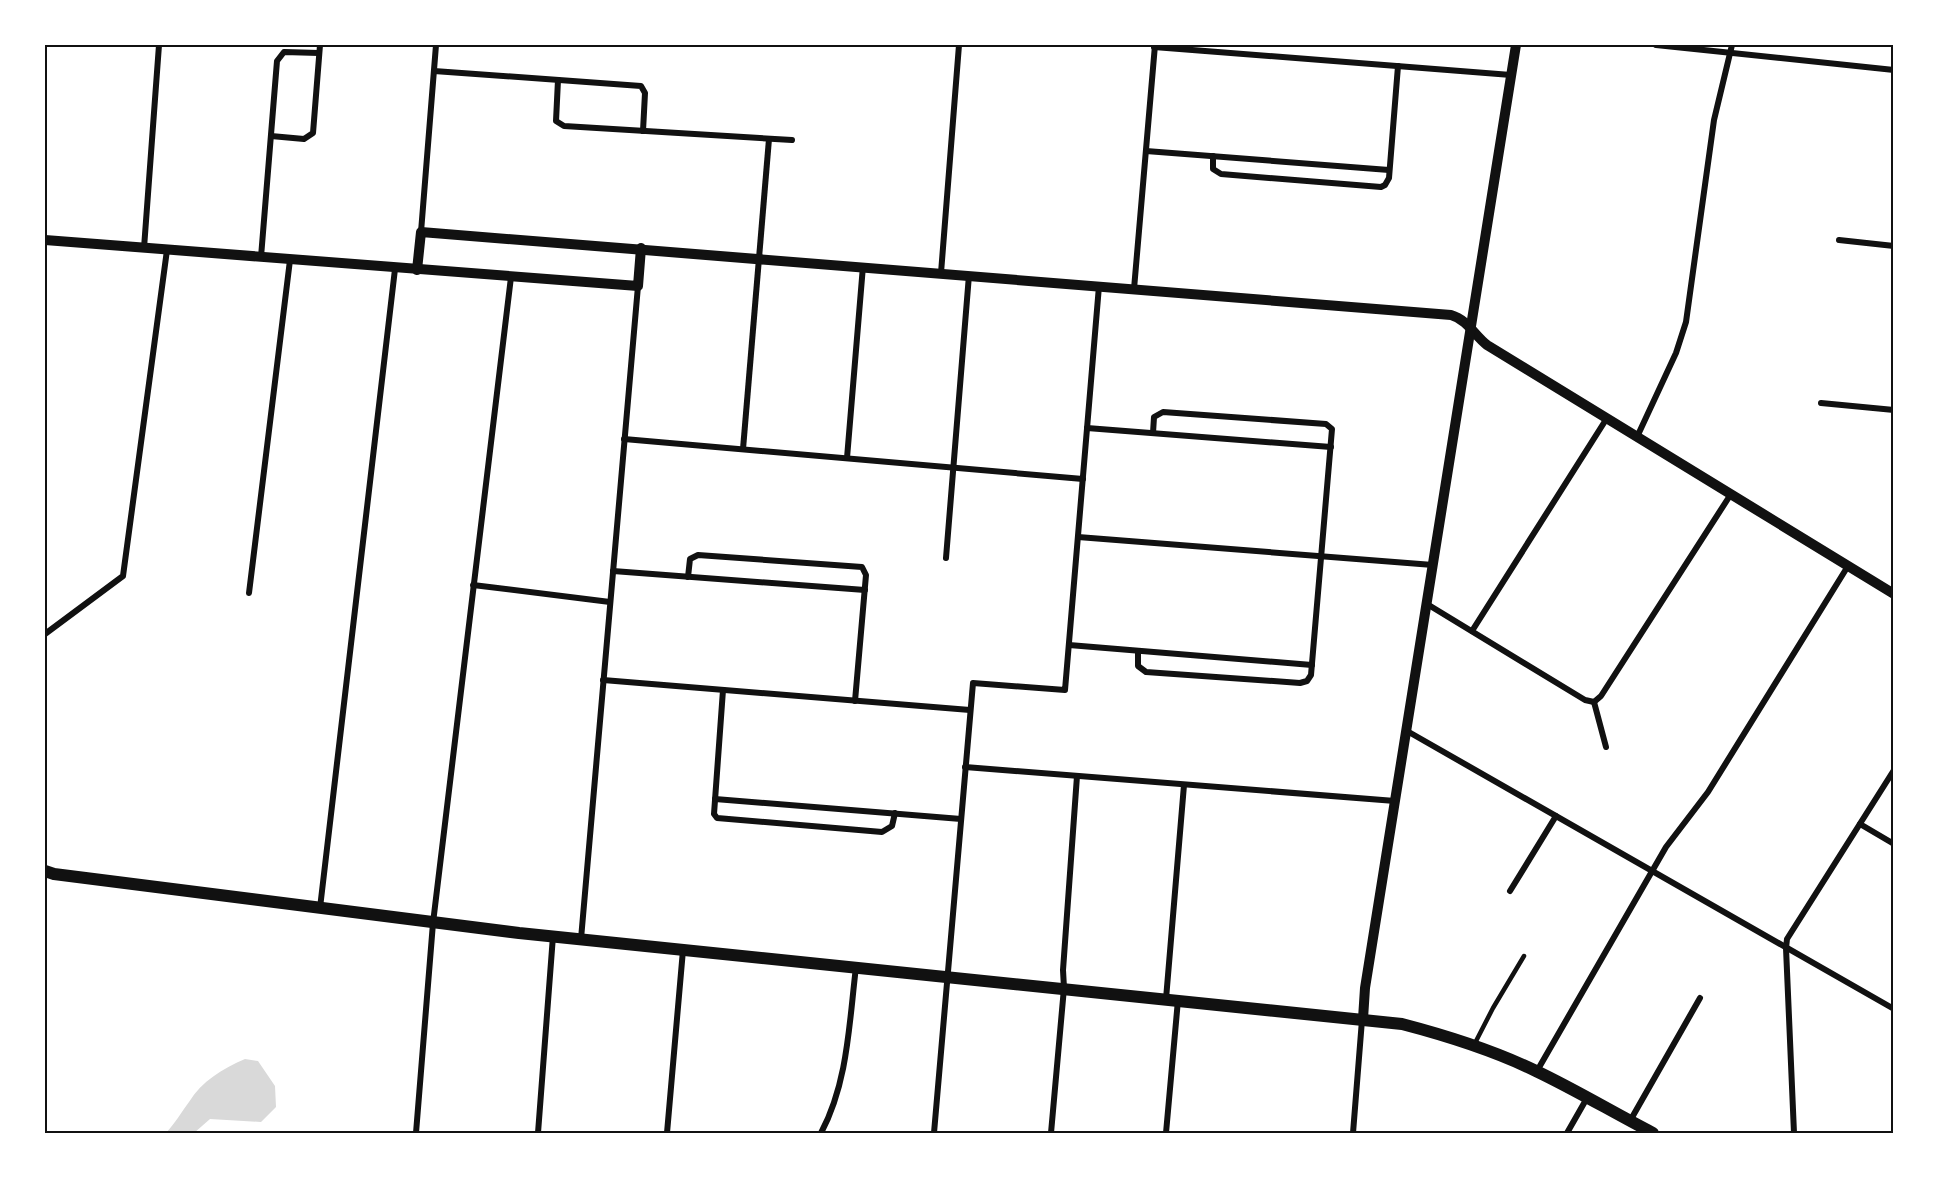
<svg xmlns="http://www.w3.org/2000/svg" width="1939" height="1178" font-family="'Space Grotesk',sans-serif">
  <rect width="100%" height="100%" fill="#fff"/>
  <!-- water -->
  <path fill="#d9d9d9" d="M245,1059L258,1061L275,1086L276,1107L261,1122L210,1119L194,1133H166C175,1123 181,1113 189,1102C202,1081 222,1069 245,1059Z"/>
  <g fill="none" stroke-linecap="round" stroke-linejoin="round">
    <!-- service -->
    <polyline stroke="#111" stroke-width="4.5" points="1474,1045 1493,1008 1524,956"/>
    <!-- minor -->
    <g stroke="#111" stroke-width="6">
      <polyline points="1656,45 1894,70"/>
      <polyline points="1154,47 1511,75"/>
      <polyline points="434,71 641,86 645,93 643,131"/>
      <polyline points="558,80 556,121 564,126 792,140"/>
      <polyline points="271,136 304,139 313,133 320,45"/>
      <polyline points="1146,151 1389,170"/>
      <polyline points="1213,156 1213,169 1221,174 1381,187 1385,185 1389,178 1398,66"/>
      <polyline points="421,232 436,45"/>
      <polyline points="1839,240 1894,246"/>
      <polyline points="144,248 159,45"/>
      <polyline points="261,257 277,61 284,52 319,53"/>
      <polyline points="941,273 959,45"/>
      <polyline points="1134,289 1155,45"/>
      <polyline points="1821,403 1894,410"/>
      <polyline points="1087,428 1331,447"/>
      <polyline points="1637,437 1676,353 1686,322 1714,120 1732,45"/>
      <polyline points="624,439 1083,479"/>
      <polyline points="743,449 769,139"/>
      <polyline points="847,458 863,266"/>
      <polyline points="1078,537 1433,565"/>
      <polyline points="946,558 969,275"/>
      <polyline points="613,571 865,590"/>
      <polyline points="688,577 690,559 698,555 862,567 866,575 855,701"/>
      <polyline points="473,585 610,602"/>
      <polyline points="249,593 290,260"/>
      <polyline points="1427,604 1585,700 1594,702"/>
      <polyline points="1472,631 1607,418"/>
      <polyline points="45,634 123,576 167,250"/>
      <polyline points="1069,645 1312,665"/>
      <polyline points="1138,651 1138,666 1146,672 1300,683 1307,681 1311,675 1332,429 1326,424 1163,412 1154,417 1153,433"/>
      <polyline points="603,680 970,710"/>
      <polyline points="723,690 714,814 717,818 882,832 892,826 895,813"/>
      <polyline points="1594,702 1601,696 1731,494"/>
      <polyline points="1594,702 1606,747"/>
      <polyline points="1407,731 1894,1009"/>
      <polyline points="965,767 1395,801"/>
      <polyline points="715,799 961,819"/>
      <polyline points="1860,824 1894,844"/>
      <polyline points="1510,891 1556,816"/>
      <polyline points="320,908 395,269"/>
      <polyline points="581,939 638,286"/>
      <polyline points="1166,999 1184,785"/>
      <polyline points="1537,1071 1666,847 1708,792 1848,566"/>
      <polyline points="1630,1121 1700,998"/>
      <polyline points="416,1133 433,923 511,277"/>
      <polyline points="538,1133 553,936"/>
      <polyline points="667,1133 683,950"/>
      <path d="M821,1133C848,1082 849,1024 856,967"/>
      <polyline points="934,1133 973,683 1065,690 1099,286"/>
      <polyline points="1051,1133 1064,988 1063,970 1077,776"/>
      <polyline points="1166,1133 1178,1000"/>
      <polyline points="1353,1133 1362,1020"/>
      <polyline points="1567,1133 1587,1098"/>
      <polyline points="1794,1133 1786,948 1787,939 1894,770"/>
    </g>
    <!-- tertiary -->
    <g stroke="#111" stroke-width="10">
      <polyline points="45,240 638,286 641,248"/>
      <path d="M417,270L421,232L1451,315C1468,320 1474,335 1487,345L1894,594"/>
      <polyline points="1363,1019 1365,988 1516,45"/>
    </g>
    <!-- secondary -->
    <path stroke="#111" stroke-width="12" d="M45,871L54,874L519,933L1402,1024C1448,1036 1493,1050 1536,1071C1576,1090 1614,1113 1653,1133"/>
  </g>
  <!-- border -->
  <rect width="1939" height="1178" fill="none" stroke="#ffffff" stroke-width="93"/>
  <rect x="46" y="46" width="1846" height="1086" fill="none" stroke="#111" stroke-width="2"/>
</svg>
